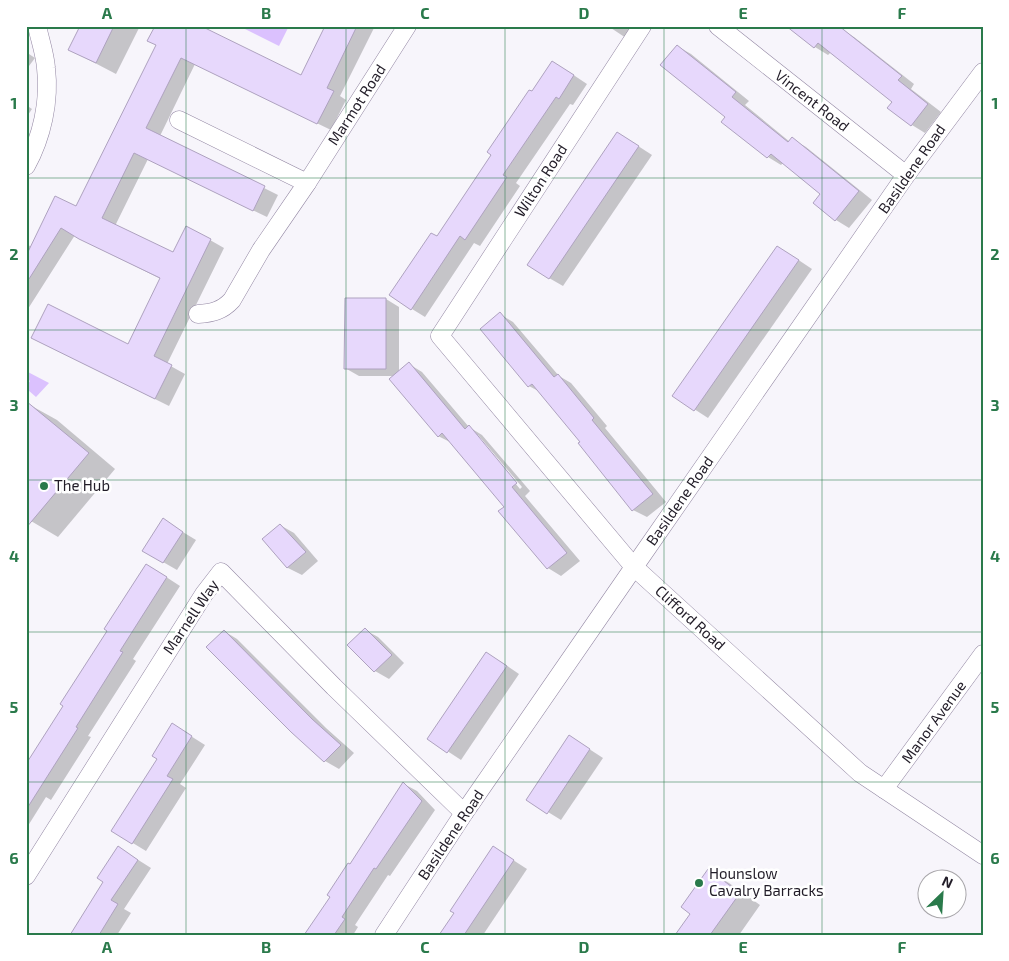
<svg xmlns="http://www.w3.org/2000/svg" width="1009" height="961" font-family="'Exo 2',sans-serif">
  <rect width="100%" height="100%" fill="#f7f5fb"/>
  <!-- green -->
  <g fill="#dbc1fe">
    <polygon points="239,26 289,26 279,46"/>
    <polygon points="26,371 49,383 36,397 28,390 29,388 27,385 30,381 26,378"/>
  </g>
  <!-- shadow -->
  <g fill="#0003" fill-rule="evenodd">
    <polygon points="82,26 140,26 116,74 70,50"/>
    <polygon points="327,26 375,26 340,96 346,100 331,130 195,64 160,136 278,195 267,217 148,159 115,226 174,254 210,240 224,248 167,364 185,374 169,406 32,338 129,345 161,279 94,246 75,235 26,312 26,244 32,247 77,207 157,45 302,77"/>
    <polygon points="608,26 645,26 632,42"/>
    <polygon points="788,26 841,29 854,37 914,84 911,89 941,112 925,133 912,125 894,101 831,52 828,55 815,47"/>
    <polygon points="677,46 691,54 749,101 745,105 790,142 792,139 806,147 872,200 849,228 836,220 814,203 822,194 783,163 781,165 768,157 723,121 726,117"/>
    <polygon points="26,52 35,58 26,70"/>
    <polygon points="566,70 587,84 573,105 570,104 516,183 520,186 480,246 474,243 425,317 412,309 437,238 532,93"/>
    <polygon points="26,105 32,109 26,118"/>
    <polygon points="618,133 652,155 563,286 549,278"/>
    <polygon points="791,255 812,269 708,418 674,396"/>
    <path d="M386,299L399,307V372L409,364L422,372L469,427L482,435L530,491L525,496L580,561L561,576L548,568L505,507L452,443L438,436L394,376H359L345,368ZM475,435H478L522,487L520,489Z"/>
    <polygon points="500,314 513,322 559,376 571,383 607,426 605,428 666,502 647,517 633,510 582,442 540,392 529,386"/>
    <polygon points="30,405 57,420 115,469 58,537 31,521"/>
    <polygon points="163,520 196,540 177,570 163,562"/>
    <polygon points="280,525 294,533 318,561 302,575 288,568 264,540"/>
    <polygon points="160,573 180,586 133,659 136,661 88,736 91,737 51,800 46,797 26,829 26,766"/>
    <polygon points="365,630 378,637 404,663 389,679 375,671"/>
    <polygon points="224,631 237,639 326,728 354,753 339,769 325,761 292,731"/>
    <polygon points="500,661 519,674 461,760 429,739"/>
    <polygon points="186,733 205,745 180,784 186,788 146,851 113,831"/>
    <polygon points="583,745 603,758 561,820 548,812"/>
    <polygon points="404,784 417,791 435,810 390,876 388,875 355,925 358,927 353,935 306,935"/>
    <polygon points="132,856 151,868 124,909 131,913 117,935 71,935"/>
    <polygon points="507,856 527,869 483,935 441,935"/>
    <polygon points="708,871 729,883 760,905 739,935 676,935 692,914"/>
  </g>
  <!-- building -->
  <g fill="#e7d8fc" stroke="#aea2bf">
    <polygon points="80,26 114,26 96,63 68,50"/>
    <polygon points="155,26 201,26 301,75 325,26 357,26 327,88 334,91 317,124 181,58 146,128 265,186 253,211 134,153 102,218 173,252 186,226 211,239 154,356 172,365 155,399 31,338 48,304 128,344 160,278 79,239 61,228 29,279 26,278 26,256 55,196 76,206 156,45 147,41"/>
    <polygon points="786,26 839,26 902,76 898,80 928,104 911,126 887,108 892,102 818,43 814,48"/>
    <polygon points="677,45 736,92 732,97 788,142 792,137 859,191 835,221 813,203 820,194 771,154 767,158 721,122 725,117 660,65"/>
    <polygon points="552,61 574,75 559,99 556,97 503,175 507,177 465,240 460,236 411,310 389,295 431,233 437,236 491,155 487,152 529,90 532,91"/>
    <polygon points="617,132 639,146 549,279 527,265"/>
    <polygon points="777,246 799,260 694,411 672,396"/>
    <polygon points="345,298 386,298 386,369 344,369"/>
    <polygon points="500,312 554,377 558,374 594,418 592,420 653,494 632,511 578,443 580,442 532,384 528,387 480,329"/>
    <polygon points="409,362 465,429 469,425 517,483 512,487 567,553 547,569 498,511 504,507 442,433 438,437 389,379"/>
    <polygon points="26,401 89,453 26,528"/>
    <polygon points="163,518 183,532 163,563 142,551"/>
    <polygon points="280,524 306,552 287,568 262,539"/>
    <polygon points="146,564 167,577 120,651 123,652 76,727 78,728 26,810 26,764 63,706 60,704 107,631 104,629"/>
    <polygon points="365,628 392,655 374,672 347,645"/>
    <polygon points="224,630 312,719 341,745 324,762 291,732 206,647"/>
    <polygon points="486,652 507,666 447,753 427,739"/>
    <polygon points="172,723 192,736 167,776 173,779 132,844 111,831 157,759 152,756"/>
    <polygon points="569,735 590,749 547,814 526,800"/>
    <polygon points="403,782 422,801 376,869 374,868 342,917 345,919 334,935 304,935 330,897 327,895 348,863 350,864"/>
    <polygon points="118,846 138,860 111,900 118,904 99,935 70,935 103,882 97,878"/>
    <polygon points="493,846 514,860 464,935 439,935 454,913 450,911"/>
    <polygon points="708,869 740,893 710,935 675,935 690,914 681,907"/>
  </g>
  <g fill="none" stroke-linecap="round" stroke-linejoin="round">
    <!-- minor casing -->
    <g stroke="#9387a3" stroke-width="19">
      <g id="minor">
        <polyline points="642,26 440,336 634,567 860,773 983,855"/>
        <polyline points="718,26 906,175"/>
        <polyline points="179,120 307,183 407,26"/>
        <path d="M26,166C42,137 50,101 46,68C45,54 40,40 37,26"/>
        <path d="M198,314C212,313 222,311 232,300L261,250L307,183"/>
        <polyline points="884,789 983,654"/>
        <polyline points="26,876 204,594 221,572 334,687 464,813"/>
        <polyline points="384,935 464,813 634,567 906,175 983,72"/>
      </g>
    </g>
    <!-- minor -->
    <use href="#minor" stroke="#fff" stroke-width="18"/>
  </g>
  <!-- grid -->
  <path fill="none" stroke="#2a7a4b" stroke-width="1" stroke-opacity="0.55" d="M186,26V935M346,26V935M505,26V935M664,26V935M822,26V935M26,178H983M26,330H983M26,480H983M26,632H983M26,782H983"/>
  <!-- markers -->
  <g fill="#2a7a4b" stroke="#fff" stroke-width="2">
    <circle cx="44" cy="486" r="5"/>
    <circle cx="699" cy="883" r="5"/>
  </g>
  <g text-anchor="middle" stroke-width="5" stroke-linejoin="round" paint-order="stroke">
    <!-- street labels -->
    <g font-size="15" fill="#221d28" stroke="#fff">
      <text transform="translate(812 101) rotate(38)" y="5">Vincent Road</text>
      <text transform="translate(357 105) rotate(-57)" y="5">Marmot Road</text>
      <text transform="translate(912 169) rotate(-55)" y="5">Basildene Road</text>
      <text transform="translate(541 181) rotate(-57)" y="5">Wilton Road</text>
      <text transform="translate(680 501) rotate(-55)" y="5">Basildene Road</text>
      <text transform="translate(191 617) rotate(-56)" y="5">Marnell Way</text>
      <text transform="translate(690 618) rotate(42)" y="5">Clifford Road</text>
      <text transform="translate(934 722) rotate(-54)" y="5">Manor Avenue</text>
      <text transform="translate(451 835) rotate(-56)" y="5">Basildene Road</text>
    </g>
    <!-- poi labels -->
    <g font-size="15" fill="#221d28" stroke="#fff" text-anchor="start">
      <text x="54" y="491">The Hub</text>
      <text x="709" y="879">Hounslow<tspan x="709" dy="17">Cavalry Barracks</tspan></text>
    </g>
  </g>
  <!-- border -->
  <rect width="1009" height="961" fill="none" stroke="#ffffff" stroke-width="55"/>
  <!-- north arrow -->
  <g transform="translate(942 894) rotate(25)"><circle r="24" fill="#ffffff" stroke="#a7a5a9"/>
  <path d="M0-4L9 19L0 12L-9 19Z" fill="#2a7a4b"/>
  <text y="-8" font-size="14" font-weight="bold" text-anchor="middle" fill="#221d28">N</text>
  </g>
  <rect x="28" y="28" width="954" height="906" fill="none" stroke="#2a7a4b" stroke-width="2"/>
  <g font-size="16" text-anchor="middle" font-weight="bold" fill="#2a7a4b">
    <text x="107" y="19">A</text>
    <text x="266" y="19">B</text>
    <text x="425" y="19">C</text>
    <text x="584" y="19">D</text>
    <text x="743" y="19">E</text>
    <text x="902" y="19">F</text>
    <text x="14" y="109">1</text>
    <text x="995" y="109">1</text>
    <text x="14" y="260">2</text>
    <text x="995" y="260">2</text>
    <text x="14" y="411">3</text>
    <text x="995" y="411">3</text>
    <text x="14" y="562">4</text>
    <text x="995" y="562">4</text>
    <text x="14" y="713">5</text>
    <text x="995" y="713">5</text>
    <text x="14" y="864">6</text>
    <text x="995" y="864">6</text>
    <text x="107" y="953">A</text>
    <text x="266" y="953">B</text>
    <text x="425" y="953">C</text>
    <text x="584" y="953">D</text>
    <text x="743" y="953">E</text>
    <text x="902" y="953">F</text>
  </g>
</svg>
